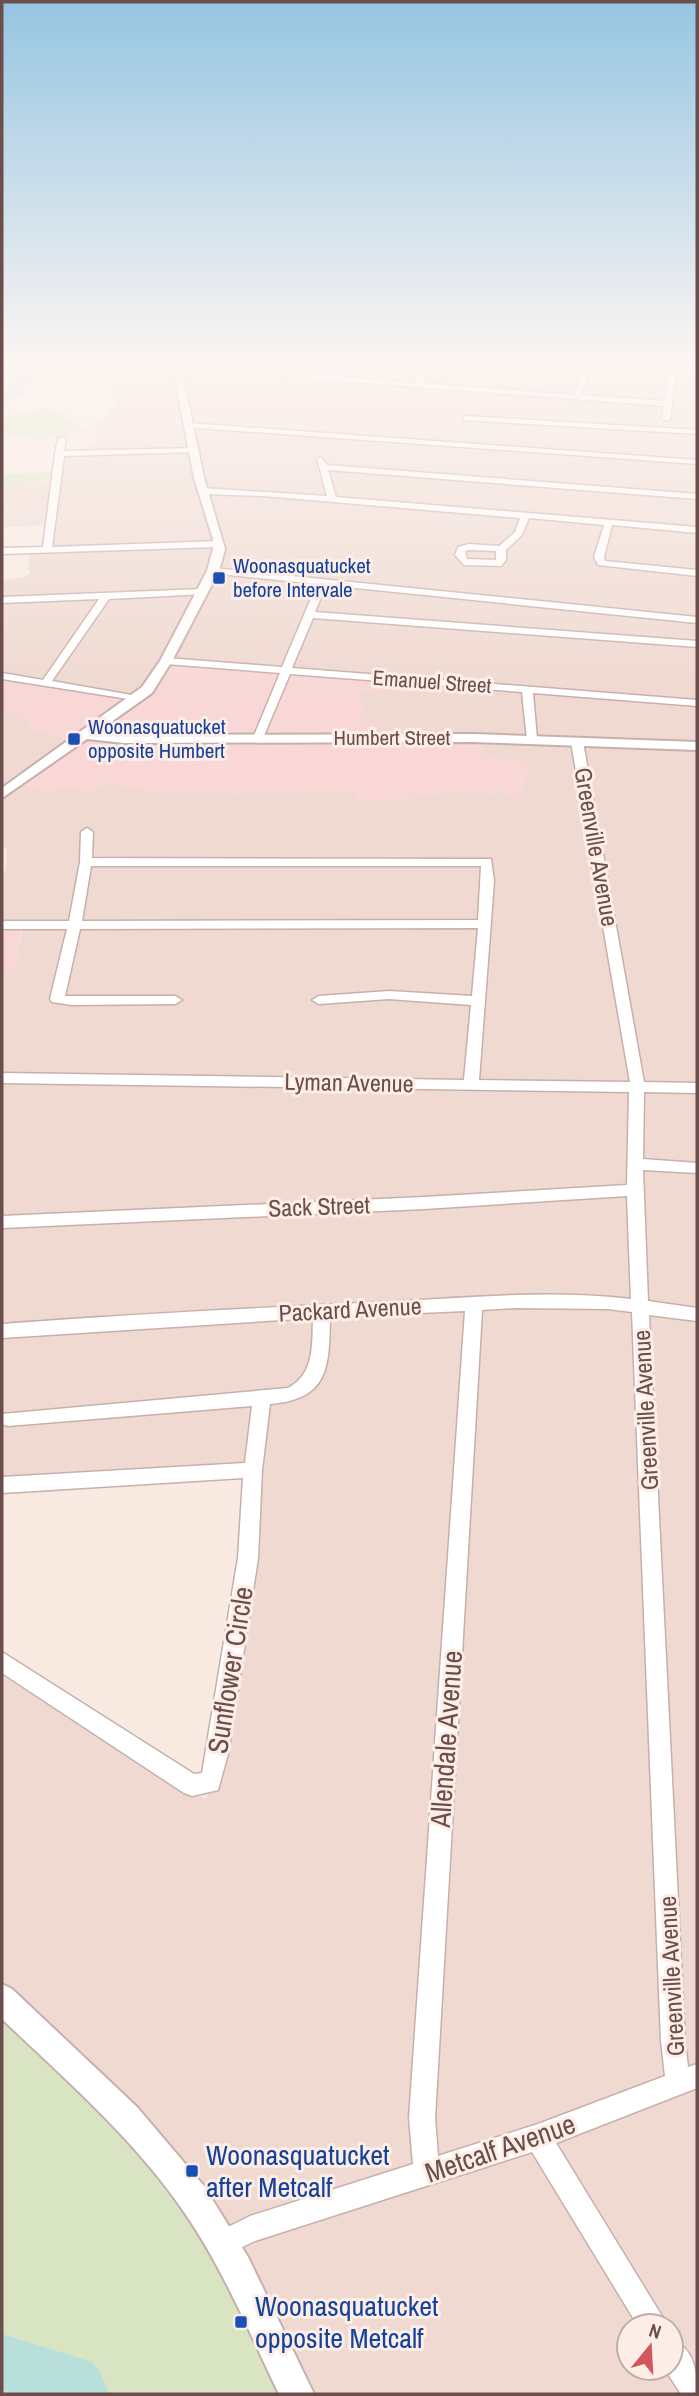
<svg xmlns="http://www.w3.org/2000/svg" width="699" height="2396" font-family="'Archivo Narrow',sans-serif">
  <rect width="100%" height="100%" fill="#f8e9e1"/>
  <!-- residential -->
  <path fill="#efd9d1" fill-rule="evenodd" d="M14,359H697V2394H292L224,2262L82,2078L2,2003V1676L193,1793L206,1799L218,1773L248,1478L2,1491V971L10,972L23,930V927H2V875L6,869L7,850L2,846V709L19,713L29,724L27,729L54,734L75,742L62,786L93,791L106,783L160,792L280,793L351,790L381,801L458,791L495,794L500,787L509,796L521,798V785L528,770L519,762L481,756L480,741H386L361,722L356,696L361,691L389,682L139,698L2,678V581L27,576L31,570H28L30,553L44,551L47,525L2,527V511L9,506L2,494L12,486L56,479L59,456L90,455L91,447L98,441L93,435L96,420L106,417L108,411L115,407V395L105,387L125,381L101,379L42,383L25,387L27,385L17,373L19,366ZM629,2326H671V2368H629Z"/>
  <!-- commercial -->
  <g fill="#f8d7d6">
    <polygon points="166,663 390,681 382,692 361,691 356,696 364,704 361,722 376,723 379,728 380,740 480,741 482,756 519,762 534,773 523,778 521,785 524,791 521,798 505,797 500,787 495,794 458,791 381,801 357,799 354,791 351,790 280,793 160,792 106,783 93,791 62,786 50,793 20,784 75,742 54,734 27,729 29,724 19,713 2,709 2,678 133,700"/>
    <polygon points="2,927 23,927 16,950 22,959 10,972 2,971"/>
  </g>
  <!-- green -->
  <g fill="#d9e4c2">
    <polygon points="49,408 64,415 87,432 39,439 2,436 2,419 33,410"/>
    <polygon points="56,472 56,478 12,486 3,494 12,500 2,511 2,474"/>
    <polygon points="2,2004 62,2058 119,2117 224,2262 292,2394 2,2394"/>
  </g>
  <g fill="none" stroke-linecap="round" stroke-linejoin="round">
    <!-- river -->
    <g fill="#b9dfda" fill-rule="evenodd">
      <polygon points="2,359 12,359 30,381 24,393 2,404 2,394 13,387 15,382 2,368"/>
      <polygon points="2,2334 92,2362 101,2374 109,2394 17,2394 2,2390"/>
    </g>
    <!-- minor casing -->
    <g stroke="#c7b0ab" stroke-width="3">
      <g id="minor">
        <path d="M258,359H265C280,377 305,374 327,376L328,359H335L334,376L416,383L415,359H423L424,383L575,395L585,359H592L582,395L665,401L671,359H678L670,419L666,421L662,419L664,406L287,377L268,373Z"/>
        <polygon points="466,416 697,430 697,434 463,420"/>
        <polygon points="188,423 697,460 697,464 185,427"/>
        <polygon points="62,437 66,439 64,451 194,448 198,450 194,452 64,456 52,547 218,541 222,544 218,547 2,554 2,548 43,547 55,454 58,439"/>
        <path d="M321,457L327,465L697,494V499L328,470L336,497L697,527V533L612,525L604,557L605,561L697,570V576L598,565L594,557L604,525L529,518L522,535L506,550V560L501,566L464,565L455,555L458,547L469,544L499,546L515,532L520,518L263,496L203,494L199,491L203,488L327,496L317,459ZM469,550L496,551V560L467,559L465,551Z"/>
        <polygon points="213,568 697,617 697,623 326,585 315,612 697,641 697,647 313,618 292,668 697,700 697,706 533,693 537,739 532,742 527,739 522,692 290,674 263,738 254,740 253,738 280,673 166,664 161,661 166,658 282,667 317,584 210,573 208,571"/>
        <polygon points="202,589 207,592 205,594 109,599 52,681 137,696 142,699 141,701 2,679 2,673 43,680 99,599 2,603 2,597"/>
        <path d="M577,739L583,742L644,1082L697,1083V1093L644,1092L643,1159L697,1163V1173L643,1170L648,1301L697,1308V1321L649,1315L685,2041L688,2067L697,2064V2088L556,2143L668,2326H638L532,2152L255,2241L223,2256L214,2252L210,2243L214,2234L250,2216L413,2164L409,2118L465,1311L330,1317C329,1368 329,1399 270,1404L262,1470L258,1558L228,1754L218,1790L192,1796L184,1793L2,1673V1652L194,1774L202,1773L238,1558L243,1478L2,1493V1477L245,1463L252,1406L8,1426L2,1424V1414L288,1388C315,1374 312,1344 313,1318L2,1338V1324C129,1314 256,1308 383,1302C465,1298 550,1289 631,1299L627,1196L424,1209L2,1228V1216L424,1197L627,1185L629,1092L2,1083V1073L464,1080L471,1005L389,999L319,1004L312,1000L319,996L389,991L472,996L478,928L80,929L65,996H175L182,1000L175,1004L72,1005L52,1002L50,999L67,929H2V921H69L80,862L81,832L87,828L93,832L92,858L491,859L494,881L479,1080L630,1082L571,742ZM91,866H481L478,920L82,921ZM516,1308L608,1309L632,1312L661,2041L665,2076L538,2124L438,2156L435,2118L482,1310Z"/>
        <path d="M671,2339C695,2349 697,2372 697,2394H681L664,2368H671Z"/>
      </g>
    </g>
    <!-- tertiary casing -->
    <g stroke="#c7b0ab" stroke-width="4">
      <g id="tertiary">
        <polygon points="166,359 174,359 183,378 204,478 225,549 219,571 172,661 152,693 97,732 124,735 473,734 697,742 697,750 473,742 124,743 87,739 2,798 2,788 142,687 160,661 207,571 213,549 213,539 194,478 175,378"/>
        <path d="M2,1984L12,1989L137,2107L204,2186L248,2257L314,2394H279C249,2332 222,2266 182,2209C132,2137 65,2079 2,2019Z"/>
      </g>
    </g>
    <!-- minor -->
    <use href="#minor" fill="#fff" fill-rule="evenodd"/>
    <!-- tertiary -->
    <use href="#tertiary" fill="#fff" fill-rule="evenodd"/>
  </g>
  <!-- sky -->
  <linearGradient id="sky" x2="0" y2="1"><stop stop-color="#95c5e2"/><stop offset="0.52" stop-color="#fcf5f2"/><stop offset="1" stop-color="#fcf5f2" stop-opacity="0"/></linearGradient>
  <rect width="699" height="695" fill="url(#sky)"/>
  <!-- markers -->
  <g fill="#1a4fb4" stroke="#fceee7" stroke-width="2.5">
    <rect x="212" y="571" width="14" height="14" rx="3.5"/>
    <rect x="67" y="732" width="14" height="14" rx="3.5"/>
    <rect x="185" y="2164" width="14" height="14" rx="3.5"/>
    <rect x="234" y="2315" width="14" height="14" rx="3.5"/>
  </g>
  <g text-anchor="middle" stroke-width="6" stroke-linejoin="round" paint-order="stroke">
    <!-- far-transit labels -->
    <g font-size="21" fill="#164399" stroke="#fceee7" text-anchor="start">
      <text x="233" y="573">Woonasquatucket<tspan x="233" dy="24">before Intervale</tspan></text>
      <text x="88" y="734">Woonasquatucket<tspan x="88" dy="24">opposite Humbert</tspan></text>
    </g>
    <!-- far-street labels -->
    <g font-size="21" fill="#6c4e4c" stroke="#fceee7">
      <text transform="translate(432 682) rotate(4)" y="7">Emanuel Street</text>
      <text x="392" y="745">Humbert Street</text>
    </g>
    <!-- street labels -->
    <g font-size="24" fill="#6c4e4c" stroke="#fceee7">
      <text transform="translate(596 847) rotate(80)" y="8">Greenville Avenue</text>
      <text transform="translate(349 1083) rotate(1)" y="8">Lyman Avenue</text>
      <text transform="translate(319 1207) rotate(-2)" y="8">Sack Street</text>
      <text transform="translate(350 1310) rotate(-3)" y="8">Packard Avenue</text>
      <text transform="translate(646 1410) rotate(-93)" y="8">Greenville Avenue</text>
      <text transform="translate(672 1976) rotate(-93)" y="8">Greenville Avenue</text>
    </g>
    <!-- near-street labels -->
    <g font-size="28" fill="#6c4e4c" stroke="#fceee7">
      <text transform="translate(230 1670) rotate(-81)" y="10">Sunflower Circle</text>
      <text transform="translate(446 1739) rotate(-86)" y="10">Allendale Avenue</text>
      <text transform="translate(500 2148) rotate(-19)" y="10">Metcalf Avenue</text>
    </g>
    <!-- near-transit labels -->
    <g font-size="28" fill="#164399" stroke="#fceee7" text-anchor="start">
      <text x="206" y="2165">Woonasquatucket<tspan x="206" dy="32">after Metcalf</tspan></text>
      <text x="255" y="2316">Woonasquatucket<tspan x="255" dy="32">opposite Metcalf</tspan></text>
    </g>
  </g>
  <!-- border -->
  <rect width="699" height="2396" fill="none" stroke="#6c4e4c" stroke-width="7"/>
  <!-- north arrow -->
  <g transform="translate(650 2347) rotate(18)"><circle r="33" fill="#fceee7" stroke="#c2aea9" stroke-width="2"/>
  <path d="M0-5L12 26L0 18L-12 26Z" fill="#d4555b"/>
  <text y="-10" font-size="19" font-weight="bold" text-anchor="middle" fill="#6c4e4c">N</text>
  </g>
</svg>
